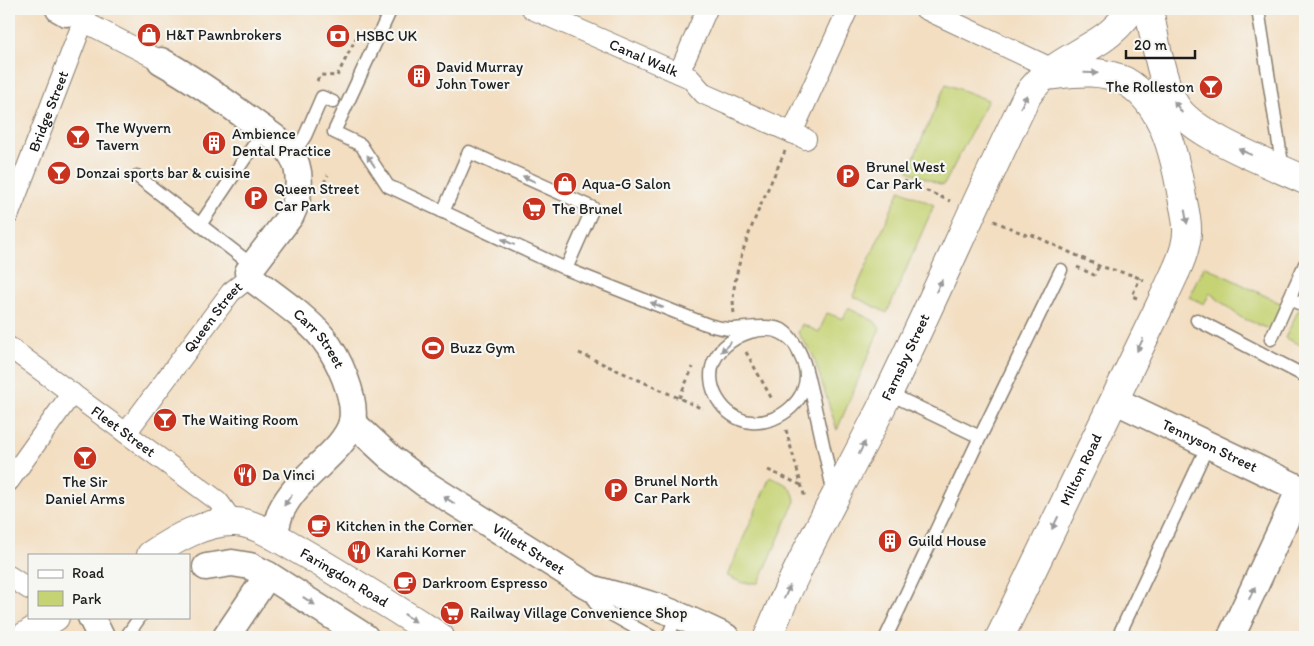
<svg xmlns="http://www.w3.org/2000/svg" width="1314" height="646" font-family="Itim,sans-serif">
  <rect width="100%" height="100%" fill="#f6f6f2"/>
  <filter id="ink" filterUnits="userSpaceOnUse"><feTurbulence type="fractalNoise" baseFrequency=".02" numOctaves="2"/><feDisplacementMap in="SourceGraphic" scale="10" xChannelSelector="R" yChannelSelector="G"/><feConvolveMatrix kernelMatrix="1 2 1 2 8 2 1 2 1" color-interpolation-filters="sRGB"/></filter>
  <filter id="wash" filterUnits="userSpaceOnUse"><feTurbulence type="fractalNoise" baseFrequency=".0096" numOctaves="4" result="noise"/><feDisplacementMap in="SourceGraphic" scale="20" xChannelSelector="R" yChannelSelector="G"/><feGaussianBlur stdDeviation="1.12" result="paint"/><feColorMatrix in="noise" values="0 0 0 0 0 0 0 0 0 0 0 0 0 0 0 0 0 1.4 0 .05"/><feComposite in="paint" operator="in"/></filter>
  <g filter="url(#wash)">
    <rect width="100%" height="100%" fill="#f3dec1"/>
    <!-- green -->
    <g fill="#c6d375" stroke="#717848">
      <polygon points="946,84 988,100 945,183 942,185 908,171"/>
      <polygon points="900,190 934,205 887,313 853,296"/>
      <polygon points="1204,266 1282,304 1271,330 1240,317 1210,293 1204,304 1189,297"/>
      <polygon points="848,308 874,321 880,328 837,430 813,355 798,333 802,324 819,332 827,313 843,319"/>
      <polygon points="1299,309 1305,319 1305,347 1285,338"/>
      <path d="M770,477C782,482 794,486 795,501L759,583H743L727,576Z"/>
    </g>
  </g>
  <g filter="url(#ink)">
    <g fill="none" stroke-linecap="round" stroke-linejoin="round">
      <!-- service casing -->
      <g stroke="#887d6e" stroke-width="15">
        <g id="service">
          <polyline points="391,9 334,132 361,145 388,186 566,269 703,323"/>
          <polyline points="1258,9 1283,170"/>
          <polyline points="292,156 305,136 322,97 333,102"/>
          <polyline points="137,176 252,265"/>
          <polyline points="443,212 469,152 593,208 566,269"/>
          <polyline points="200,225 264,130"/>
          <polyline points="1290,299 1305,306"/>
          <polyline points="1197,320 1305,376"/>
          <polyline points="1271,339 1305,264"/>
          <polyline points="888,393 980,437"/>
          <polyline points="813,399 834,494"/>
          <polyline points="592,588 595,603 600,608 652,637"/>
          <polyline points="126,637 140,617"/>
          <polyline points="668,637 677,614"/>
          <polyline points="886,637 980,437 1061,270"/>
          <polyline points="1118,637 1208,445"/>
        </g>
      </g>
      <!-- pedestrian casing -->
      <g stroke="#887d6e" stroke-width="22">
        <g id="pedestrian">
          <path id="s1" d="M532,9L690,78L704,94L806,139"/>
          <polyline points="925,9 1053,69"/>
          <polyline points="71,15 161,61"/>
          <polyline points="679,73 707,9"/>
          <polyline points="792,133 848,9"/>
          <path id="s2" d="M9,214L88,9"/>
          <path id="s3" d="M9,347L218,501L233,522"/>
          <path id="s4" d="M126,433L231,292L250,277"/>
          <polyline points="9,481 72,393"/>
          <polyline points="9,576 29,589"/>
        </g>
      </g>
      <!-- minor casing -->
      <g stroke="#887d6e" stroke-width="29">
        <g id="minor">
          <polyline points="59,9 66,13"/>
          <path id="s5" d="M161,61C195,80 226,102 257,125C268,133 282,141 290,152C303,170 300,196 291,215L248,272L250,277C273,295 305,316 323,338C338,357 357,398 352,422C350,431 344,439 339,445C320,467 294,484 281,511C278,518 276,528 274,536"/>
          <path id="s6" d="M1114,400L1305,491"/>
          <path id="s7" d="M352,422L391,458L424,483L591,588C611,595 632,598 651,605C677,613 702,626 726,637"/>
          <polyline points="206,567 232,563 250,566 268,575 365,637"/>
          <polyline points="91,617 101,637"/>
          <polyline points="226,637 268,575"/>
          <polyline points="1231,637 1300,489"/>
        </g>
      </g>
      <!-- tertiary casing -->
      <g stroke="#887d6e" stroke-width="30">
        <g id="tertiary">
          <path d="M1149,9C1154,35 1162,86 1177,108C1196,136 1273,165 1305,180"/>
          <path d="M1046,76C1073,73 1100,68 1125,81C1164,103 1175,157 1182,197C1184,207 1187,218 1187,228C1188,243 1182,258 1176,271"/>
          <path id="s8" d="M151,555C175,539 205,521 235,522C257,523 279,539 297,549C346,577 393,607 440,637"/>
          <polyline points="24,637 55,617"/>
          <path id="s9" d="M768,637C800,556 845,482 883,404C933,302 977,198 1027,96C1045,68 1075,57 1102,39C1114,31 1124,20 1132,9"/>
          <path id="s10" d="M1000,637L1162,301"/>
        </g>
      </g>
      <!-- path -->
      <g stroke="#887d6e" stroke-width="3" stroke-dasharray="4 4" stroke-linecap="butt">
        <polyline points="317,81 320,75 337,76 356,38"/>
        <polyline points="904,181 950,201"/>
        <polyline points="324,183 328,175"/>
        <polyline points="994,221 1024,234 1035,236 1099,266 1132,275 1144,280"/>
        <polyline points="1077,267 1094,275 1099,266"/>
        <polyline points="1137,298 1132,296 1140,278"/>
        <path d="M734,313C727,268 767,193 785,151"/>
        <polyline points="746,352 773,401"/>
        <polyline points="579,353 703,409"/>
        <polyline points="679,398 693,367"/>
        <polyline points="786,430 805,498"/>
        <polyline points="768,470 801,485"/>
      </g>
      <!-- service -->
      <use href="#service" stroke="#fff" stroke-width="12"/>
      <!-- pedestrian -->
      <use href="#pedestrian" stroke="#fff" stroke-width="20"/>
      <!-- minor -->
      <use href="#minor" stroke="#fff" stroke-width="26"/>
      <!-- tertiary -->
      <use href="#tertiary" stroke="#fff" stroke-width="28"/>
      <!-- service-bridge casing -->
      <g stroke="#887d6e" stroke-width="15" stroke-linecap="butt">
        <path id="service-bridge" d="M703,323C711,326 720,328 729,329C743,329 769,324 782,330C790,335 794,342 798,350C800,356 804,362 805,368C812,398 779,425 751,422C723,419 702,385 715,359C728,334 772,317 793,342C805,356 808,381 813,399"/>
      </g>
      <!-- tertiary-bridge casing -->
      <g stroke="#887d6e" stroke-width="30" stroke-linecap="butt">
        <polyline id="tertiary-bridge" points="1162,301 1176,271"/>
      </g>
      <!-- service-bridge -->
      <use href="#service-bridge" stroke="#fff" stroke-width="12"/>
      <!-- tertiary-bridge -->
      <use href="#tertiary-bridge" stroke="#fff" stroke-width="28"/>
    </g>
    <!-- one-way arrows -->
    <defs><path id="oneway-solid" d="M-6-.8H1V-3.2L6.5 0L1 3.2V.8H-6Z" transform="scale(1.25)"/></defs>
    <g fill="#999">
      <use href="#oneway-solid" transform="translate(1091 73) rotate(2)"/>
      <use href="#oneway-solid" transform="translate(1024 101) rotate(-63)"/>
      <use href="#oneway-solid" transform="translate(1178 107) rotate(-125)"/>
      <use href="#oneway-solid" transform="translate(1245 152) rotate(-155)"/>
      <use href="#oneway-solid" transform="translate(371 161) rotate(-123)"/>
      <use href="#oneway-solid" transform="translate(529 179) rotate(-155)"/>
      <use href="#oneway-solid" transform="translate(1186 217) rotate(80)"/>
      <use href="#oneway-solid" transform="translate(508 242) rotate(-155)"/>
      <use href="#oneway-solid" transform="translate(939 286) rotate(-65)"/>
      <use href="#oneway-solid" transform="translate(657 305) rotate(-158)"/>
      <use href="#oneway-solid" transform="translate(1140 345) rotate(116)"/>
      <use href="#oneway-solid" transform="translate(726 347) rotate(136)"/>
      <use href="#oneway-solid" transform="translate(862 448) rotate(-64)"/>
      <use href="#oneway-solid" transform="translate(288 500) rotate(124)"/>
      <use href="#oneway-solid" transform="translate(449 500) rotate(-147)"/>
      <use href="#oneway-solid" transform="translate(1055 523) rotate(116)"/>
      <use href="#oneway-solid" transform="translate(787 592) rotate(-66)"/>
      <use href="#oneway-solid" transform="translate(1252 593) rotate(-65)"/>
      <use href="#oneway-solid" transform="translate(309 601) rotate(33)"/>
      <use href="#oneway-solid" transform="translate(410 618) rotate(33)"/>
    </g>
  </g>
  <!-- icons -->
  <defs>
    <g id="shop-disc" transform="scale(1.25)"><circle r="9.5" fill="#c8321e" stroke="#f6f6f2"/><path d="M-5-2.5h2.3a2.7 3.5 0 0 1 5.4 0H5L5.5 6h-11ZM-1.5-2.5h3a1.5 2.3 0 0 0-3 0Z" fill="#fff"/></g>
    <g id="bank-disc" transform="scale(1.25)"><circle r="9.5" fill="#c8321e" stroke="#f6f6f2"/><path d="M-6-4H6V4H-6ZM0-2.3a2.3 2.3 0 1 0 0 4.6a2.3 2.3 0 1 0 0-4.6Z" fill="#fff"/></g>
    <g id="building-disc" transform="scale(1.25)"><circle r="9.5" fill="#c8321e" stroke="#f6f6f2"/><path d="M-4-6H4V6H1V3H-1V6H-4ZM-2.5-4.3h1.7v1.8h-1.7ZM.8-4.3h1.7v1.8H.8ZM-2.5-1h1.7V.8h-1.7ZM.8-1h1.7V.8H.8Z" fill="#fff"/></g>
    <g id="bar-disc" transform="scale(1.25)"><circle r="9.5" fill="#c8321e" stroke="#f6f6f2"/><path d="M-6-5H6L.8 .8V4.5H3.5V6h-7V4.5H-.8V.8Z" fill="#fff"/></g>
    <g id="parking-disc" transform="scale(1.25)"><circle r="9.5" fill="#c8321e" stroke="#f6f6f2"/><path d="M-3.5-5.5H1a3.5 3.5 0 0 1 0 7H-1V5.5H-3.5ZM-1-3.4V-.6H.8a1.4 1.4 0 0 0 0-2.8Z" fill="#fff"/></g>
    <g id="supermarket-disc" transform="scale(1.25)"><circle r="9.5" fill="#c8321e" stroke="#f6f6f2"/><path d="M-6-5.5h2.5l.6 2H6L4.5 2H-2.5L-4.4-4H-6ZM-1.5 3.2a1.3 1.3 0 1 0 .1 0ZM3 3.2a1.3 1.3 0 1 0 .1 0Z" fill="#fff"/></g>
    <g id="stadium-disc" transform="scale(1.25)"><circle r="9.5" fill="#c8321e" stroke="#f6f6f2"/><path d="M0-5a6.5 5 0 1 0 0 10a6.5 5 0 1 0 0-10ZM-3.5-1.8h7v3.6h-7Z" fill="#fff"/></g>
    <g id="restaurant-disc" transform="scale(1.25)"><circle r="9.5" fill="#c8321e" stroke="#f6f6f2"/><path d="M-5-6h1v4h1v-4h1v4h1v-4h1v5L-1.5 .5V6h-2V.5L-5-1ZM5-6V6H3V1.5H1.5Q1.5-4 5-6Z" fill="#fff"/></g>
    <g id="cafe-disc" transform="scale(1.25)"><circle r="9.5" fill="#c8321e" stroke="#f6f6f2"/><path d="M-5.5-4.5H6V0H3Q3 3.5 0 3.5H-2.5Q-5.5 3.5-5.5 0ZM3-3.2v2h1.7v-2ZM-6 4.5H4V6H-6Z" fill="#fff"/></g>
  </defs>
  <g fill-rule="evenodd">
    <use href="#shop-disc" x="149" y="35"/>
    <use href="#bank-disc" x="338" y="36"/>
    <use href="#building-disc" x="419" y="76"/>
    <use href="#bar-disc" x="1211" y="87"/>
    <use href="#bar-disc" x="78" y="137"/>
    <use href="#building-disc" x="214" y="143"/>
    <use href="#bar-disc" x="59" y="173"/>
    <use href="#parking-disc" x="848" y="176"/>
    <use href="#shop-disc" x="565" y="184"/>
    <use href="#parking-disc" x="256" y="198"/>
    <use href="#supermarket-disc" x="534" y="209"/>
    <use href="#stadium-disc" x="433" y="348"/>
    <use href="#bar-disc" x="165" y="420"/>
    <use href="#bar-disc" x="85" y="458"/>
    <use href="#restaurant-disc" x="245" y="475"/>
    <use href="#parking-disc" x="616" y="490"/>
    <use href="#cafe-disc" x="319" y="526"/>
    <use href="#building-disc" x="890" y="541"/>
    <use href="#restaurant-disc" x="359" y="552"/>
    <use href="#cafe-disc" x="405" y="583"/>
    <use href="#supermarket-disc" x="452" y="613"/>
  </g>
  <g text-anchor="middle" stroke-width="4.5" stroke-linejoin="round" paint-order="stroke">
    <!-- poi labels -->
    <g font-size="15" fill="#1c1c1c" stroke="#f6f6f2" text-anchor="start">
      <text x="166" y="40">H&amp;T Pawnbrokers</text>
      <text x="356" y="41">HSBC UK</text>
      <text x="436" y="72">David Murray<tspan x="436" dy="17">John Tower</tspan></text>
      <text x="1194" y="92" text-anchor="end">The Rolleston</text>
      <text x="96" y="133">The Wyvern<tspan x="96" dy="17">Tavern</tspan></text>
      <text x="232" y="139">Ambience<tspan x="232" dy="17">Dental Practice</tspan></text>
      <text x="866" y="172">Brunel West<tspan x="866" dy="17">Car Park</tspan></text>
      <text x="76" y="178">Donzai sports bar &amp; cuisine</text>
      <text x="582" y="189">Aqua-G Salon</text>
      <text x="274" y="194">Queen Street<tspan x="274" dy="17">Car Park</tspan></text>
      <text x="552" y="214">The Brunel</text>
      <text x="450" y="353">Buzz Gym</text>
      <text x="182" y="425">The Waiting Room</text>
      <text x="262" y="480">Da Vinci</text>
      <text x="634" y="486">Brunel North<tspan x="634" dy="17">Car Park</tspan></text>
      <text x="85" y="487" text-anchor="middle">The Sir<tspan x="85" dy="17">Daniel Arms</tspan></text>
      <text x="336" y="531">Kitchen in the Corner</text>
      <text x="908" y="546">Guild House</text>
      <text x="376" y="557">Karahi Korner</text>
      <text x="422" y="588">Darkroom Espresso</text>
      <text x="470" y="618">Railway Village Convenience Shop</text>
    </g>
    <!-- street labels -->
    <g font-size="15" fill="#1c1c1c" stroke="#f6f6f2">
      <text dy="5" stroke="none"><textPath href="#s1" startOffset="122">Canal Walk</textPath></text>
      <text dy="5" stroke="none"><textPath href="#s2" startOffset="110">Bridge Street</textPath></text>
      <text dy="5" stroke="none"><textPath href="#s4" startOffset="145">Queen Street</textPath></text>
      <text dy="5" stroke="none"><textPath href="#s5" startOffset="394">Carr Street</textPath></text>
      <text dy="5" stroke="none"><textPath href="#s9" startOffset="312">Farnsby Street</textPath></text>
      <text dy="5" stroke="none"><textPath href="#s3" startOffset="142">Fleet Street</textPath></text>
      <text dy="5" stroke="none"><textPath href="#s6" startOffset="106">Tennyson Street</textPath></text>
      <text dy="5" stroke="none"><textPath href="#s10" startOffset="186">Milton Road</textPath></text>
      <text dy="5" stroke="none"><textPath href="#s7" startOffset="218">Villett Street</textPath></text>
      <text dy="5" stroke="none"><textPath href="#s8" startOffset="215">Faringdon Road</textPath></text>
    </g>
  </g>
  <!-- margin -->
  <rect width="1314" height="646" fill="none" stroke="#f6f6f2" stroke-width="30"/>
  <!-- legend -->
  <rect x="28" y="554" width="162" height="65" fill="#f6f6f2" stroke="#9f9f9c"/>
  <rect x="38" y="570" width="25" height="8" fill="#ffffff" stroke="#9f9f9c"/>
  <text x="72" y="578" font-size="15" fill="#1c1c1c">Road</text>
  <rect x="38" y="591" width="25" height="15" fill="#c6d375" stroke="#9f9f9c"/>
  <text x="72" y="604" font-size="15" fill="#1c1c1c">Park</text>
  <!-- scale -->
  <path d="M1126 50v8h69v-8" fill="none" stroke="#1c1c1c" stroke-width="2.5"/>
  <text x="1134" y="50" font-size="15" fill="#1c1c1c" stroke="#f6f6f2" stroke-width="4" paint-order="stroke">20 m</text>
</svg>
